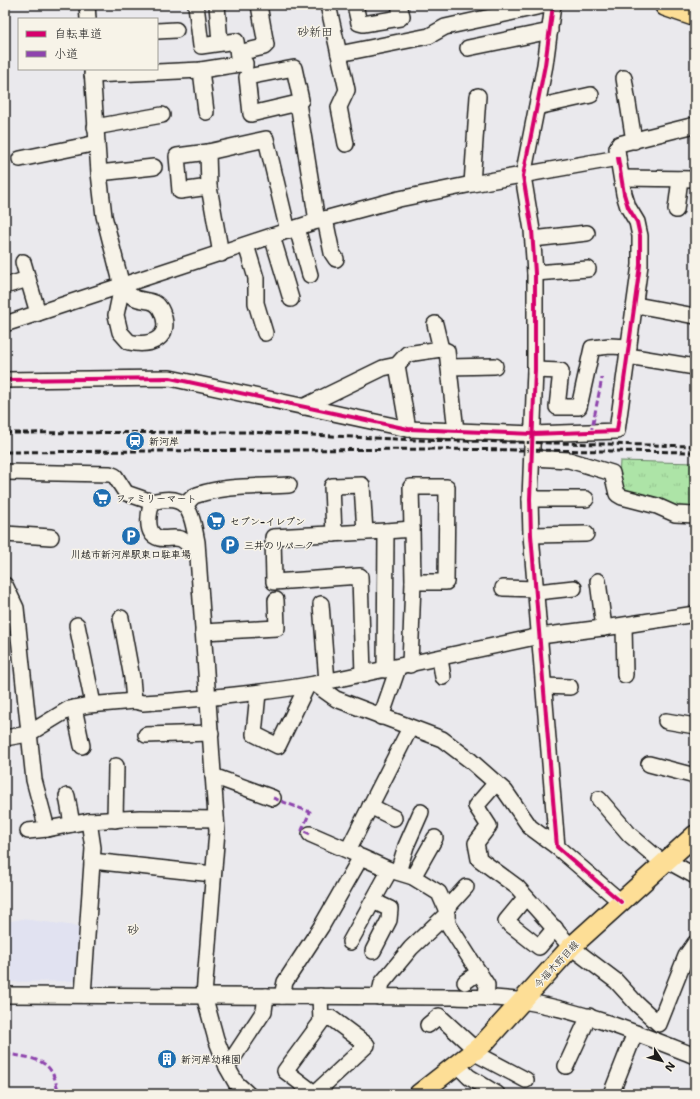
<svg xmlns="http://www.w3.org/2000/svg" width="700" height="1099" font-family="'Shantell Sans','Klee One',sans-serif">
  <defs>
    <pattern id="grass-tufts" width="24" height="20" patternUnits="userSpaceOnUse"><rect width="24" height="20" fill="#ade4a7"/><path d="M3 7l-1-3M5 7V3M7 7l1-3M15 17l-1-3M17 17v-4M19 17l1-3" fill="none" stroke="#94c38f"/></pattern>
  </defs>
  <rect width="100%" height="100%" fill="#eae9ed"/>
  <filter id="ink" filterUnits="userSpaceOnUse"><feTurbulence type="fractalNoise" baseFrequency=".025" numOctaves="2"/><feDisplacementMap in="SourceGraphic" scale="8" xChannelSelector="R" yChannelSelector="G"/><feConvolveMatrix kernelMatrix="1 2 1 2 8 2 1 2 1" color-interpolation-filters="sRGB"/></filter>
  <g filter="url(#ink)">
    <!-- built -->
    <polygon fill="#e1e2f1" points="22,919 84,927 81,981 5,982 5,922"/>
    <!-- grass -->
    <polygon fill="url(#grass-tufts)" stroke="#648062" points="620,461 695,463 695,512 623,494 619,479"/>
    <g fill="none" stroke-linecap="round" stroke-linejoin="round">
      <!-- minor casing -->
      <g stroke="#1c1c1c" stroke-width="18">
        <g id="minor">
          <polyline points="87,5 88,19"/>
          <polyline points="196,5 201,46 236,41 239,64 245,63 245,66"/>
          <polyline points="217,5 220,43"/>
          <polyline points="328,5 347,90 339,107 346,144"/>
          <polyline points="355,5 359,23 363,24 400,18 402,16 399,5"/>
          <polyline points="553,5 545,65 523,176 532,230 535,273 535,370 530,499 531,535 557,847 621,902"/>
          <polyline points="157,31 176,30"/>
          <polyline points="468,48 550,31"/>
          <polyline points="238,53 264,47 266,45 259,5"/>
          <polyline points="339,54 429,36 445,27 546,5"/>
          <path d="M92,69L99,173L104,216L122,286L116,315L120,332L129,342C151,347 173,338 162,312C156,297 144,303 133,297C129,295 125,289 122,286"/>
          <polyline points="201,70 206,112"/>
          <polyline points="92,75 201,70 239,64"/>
          <polyline points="624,78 634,141"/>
          <polyline points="298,103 251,114 247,77 294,68 301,100 298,103 317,221"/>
          <polyline points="537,107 591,95"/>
          <polyline points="95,127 162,115"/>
          <polyline points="208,152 177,156 180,191 209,187"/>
          <polyline points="20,159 97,143"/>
          <polyline points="99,173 154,167"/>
          <polyline points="622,178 695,179"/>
          <polyline points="472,184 478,96"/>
          <polyline points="676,210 680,179"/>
          <polyline points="325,219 332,253 336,259"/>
          <polyline points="297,228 310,275"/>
          <polyline points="272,236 291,299"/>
          <polyline points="533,239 587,233"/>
          <polyline points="246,245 256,278 256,303 265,333"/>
          <polyline points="221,254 209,187 208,152 266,139 288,231"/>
          <polyline points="23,262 38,313"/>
          <polyline points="535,273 588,269"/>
          <polyline points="5,286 28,279"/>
          <polyline points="636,305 695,316"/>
          <polyline points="5,324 317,221 399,199 472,184 618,158 617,148 619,144 695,125"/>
          <polyline points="435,324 441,349"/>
          <polyline points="628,356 695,367"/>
          <polyline points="397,365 408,429"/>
          <polyline points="449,367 495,366"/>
          <polyline points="535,370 561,371 557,407 579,407 592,348 610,346 629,347"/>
          <polyline points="5,380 170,378 408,429 533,434 617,431 640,265 640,236 637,222 628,207 624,194 618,158"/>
          <polyline points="303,407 383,368 397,365 407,354 441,349 447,351 456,431"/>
          <polyline points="532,458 569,460 612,473 617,494 622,497 657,506 675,514 695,515"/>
          <polyline points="5,472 110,474 115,476 126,493 152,502"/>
          <polyline points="530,499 586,499"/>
          <path d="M185,505C189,502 192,496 197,495C225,485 259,487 289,485"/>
          <polyline points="412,529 411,487 447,487 446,582 413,582"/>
          <polyline points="386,531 412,529 413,582 410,665"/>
          <polyline points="5,534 51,537"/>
          <polyline points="334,534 332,486 362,485 365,532"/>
          <polyline points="531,535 586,534"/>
          <path d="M197,554C192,548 187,542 181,539C174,536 166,540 159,538C144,534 149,512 152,502C188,492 191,511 197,542L217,831L204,995L216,1039L227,1067"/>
          <polyline points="598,581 604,628"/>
          <polyline points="5,585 16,608 34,780 47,829 89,821 140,818 216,819"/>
          <polyline points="503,588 537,589"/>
          <polyline points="537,592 574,588"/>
          <polyline points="321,604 327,682"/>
          <polyline points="121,618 132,678 134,701"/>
          <polyline points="77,625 93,704"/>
          <polyline points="624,626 625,675"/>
          <polyline points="203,632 277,628 276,600"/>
          <polyline points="440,659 443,677"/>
          <polyline points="363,675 360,576 274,582 273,537 386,531 385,670"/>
          <polyline points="315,684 540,636 618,626 695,614"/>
          <polyline points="544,686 570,687"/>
          <polyline points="258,693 254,734 278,746 307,686"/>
          <polyline points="74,708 82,746"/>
          <polyline points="381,717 398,668"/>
          <polyline points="666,721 695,726"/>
          <polyline points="146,735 211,733"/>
          <path d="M5,738L28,734L69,709L89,705L134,701L143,703C201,699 258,694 315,684L336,699L442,739L471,761L505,791L530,827L557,847"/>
          <polyline points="649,764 695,776"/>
          <polyline points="213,776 273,798"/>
          <polyline points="496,783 476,806 489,826 476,843 479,859 517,887 571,947 616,981 637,1004 659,1024 686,956 695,943"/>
          <polyline points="67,796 72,824"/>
          <polyline points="599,799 630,835 663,863"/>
          <polyline points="370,806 394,818"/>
          <polyline points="115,820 116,766"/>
          <polyline points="28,831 47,829"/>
          <polyline points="310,834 356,854"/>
          <polyline points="348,850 410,728"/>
          <polyline points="666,860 695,876"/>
          <polyline points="92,861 213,874"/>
          <polyline points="398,872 406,846 421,812"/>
          <polyline points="413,877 435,838"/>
          <polyline points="525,898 506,921 539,947 555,928"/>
          <polyline points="373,901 390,909 389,920 373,951"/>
          <polyline points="446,909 466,887"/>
          <polyline points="350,942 390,870"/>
          <polyline points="465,982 479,972"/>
          <path d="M5,995L456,997C478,998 501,997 523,1001C583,1011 639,1034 695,1056"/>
          <polyline points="83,995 93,848 89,821"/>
          <polyline points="282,996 285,982 321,927 361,857 390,870 413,877 439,893 446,909 448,924 487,985 486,998"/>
          <polyline points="379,997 382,983 411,948 447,914"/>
          <polyline points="428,1025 439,1016 476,1050"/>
          <polyline points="473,1052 526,1080"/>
          <polyline points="456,1064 469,1077 497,1094"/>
          <polyline points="566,1066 589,1016"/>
          <polyline points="314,1093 285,1071 321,1022 320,996"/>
          <polyline points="248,1094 236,1083 227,1067 264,1011 266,996"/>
          <polyline points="314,1094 367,1045 331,1018 321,1019"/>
          <polyline points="611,1094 635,1033"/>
        </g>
      </g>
      <!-- major casing -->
      <g stroke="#1c1c1c" stroke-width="22">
        <polyline id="major" points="419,1094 483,1044 571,947 695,835"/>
      </g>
      <!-- highway casing -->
      <g stroke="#1c1c1c" stroke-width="25">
        <polyline id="highway" points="666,5 695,15"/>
      </g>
      <!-- minor -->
      <use href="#minor" stroke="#f7f3e8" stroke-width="15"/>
      <!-- major -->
      <use href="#major" stroke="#fdde96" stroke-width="19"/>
      <!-- highway -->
      <use href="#highway" stroke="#fdde96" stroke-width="22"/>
      <!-- rail -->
      <g stroke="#1c1c1c" stroke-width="3" stroke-dasharray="6 3" stroke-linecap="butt">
        <polyline points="5,433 248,432 416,440 695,446"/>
        <polyline points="5,452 435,449 695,452"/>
      </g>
      <!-- quiet -->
      <g stroke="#8e44ad" stroke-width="3" stroke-dasharray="6 3" stroke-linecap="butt">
        <polyline points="591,433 602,378"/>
        <polyline points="273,798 310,812 302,830 310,834"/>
        <path d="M5,1054C19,1056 43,1057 51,1071C56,1078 56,1087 60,1094"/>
      </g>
      <!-- cycleway casing -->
      <g stroke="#f7f3e8" stroke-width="6">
        <g id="cycleway">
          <polyline points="553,5 545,65 523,176 532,230 535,273 535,370 530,499 531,535 557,847 621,902"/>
          <polyline points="5,380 170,378 408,429 533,434 617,431 640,265 640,236 637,222 628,207 624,194 618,158"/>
        </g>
      </g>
      <!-- cycleway -->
      <use href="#cycleway" stroke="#d6006c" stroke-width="4"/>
    </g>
  </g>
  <!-- icons -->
  <defs>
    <g id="station-disc" transform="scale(1)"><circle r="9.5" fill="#1f6fb2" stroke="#f7f3e8"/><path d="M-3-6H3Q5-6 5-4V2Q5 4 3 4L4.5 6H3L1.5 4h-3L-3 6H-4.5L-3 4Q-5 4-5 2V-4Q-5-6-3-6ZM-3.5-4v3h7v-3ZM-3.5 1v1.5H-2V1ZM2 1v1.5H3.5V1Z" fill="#fff"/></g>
    <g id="supermarket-disc" transform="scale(1)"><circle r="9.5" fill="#1f6fb2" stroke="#f7f3e8"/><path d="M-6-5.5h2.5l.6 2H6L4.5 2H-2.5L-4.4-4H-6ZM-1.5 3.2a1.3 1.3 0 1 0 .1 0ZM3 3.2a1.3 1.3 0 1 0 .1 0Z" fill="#fff"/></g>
    <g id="parking-disc" transform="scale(1)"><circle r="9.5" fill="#1f6fb2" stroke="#f7f3e8"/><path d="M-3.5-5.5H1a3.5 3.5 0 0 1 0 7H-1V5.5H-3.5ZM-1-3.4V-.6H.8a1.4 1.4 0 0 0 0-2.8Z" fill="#fff"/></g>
    <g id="building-disc" transform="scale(1)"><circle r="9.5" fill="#1f6fb2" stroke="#f7f3e8"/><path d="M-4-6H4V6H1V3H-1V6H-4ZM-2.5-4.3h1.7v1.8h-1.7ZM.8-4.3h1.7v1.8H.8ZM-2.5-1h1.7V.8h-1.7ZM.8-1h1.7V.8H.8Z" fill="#fff"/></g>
  </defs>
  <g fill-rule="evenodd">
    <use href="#station-disc" x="135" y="441"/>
    <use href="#supermarket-disc" x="102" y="498"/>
    <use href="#supermarket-disc" x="216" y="521"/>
    <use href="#parking-disc" x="131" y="536"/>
    <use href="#parking-disc" x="230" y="545"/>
    <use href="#building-disc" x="167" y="1059"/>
  </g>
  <g text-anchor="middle" stroke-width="3" stroke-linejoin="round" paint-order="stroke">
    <!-- poi labels -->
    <g font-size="10" font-weight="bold" fill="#1c1c1c" stroke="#f7f3e8" text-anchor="start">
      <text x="149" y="445">新河岸</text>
      <text x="116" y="502">ファミリーマート</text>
      <text x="230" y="525">セブン-イレブン</text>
      <text x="244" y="549">三井のリパーク</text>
      <text x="131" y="558" text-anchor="middle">川越市新河岸駅東口駐車場</text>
      <text x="181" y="1063">新河岸幼稚園</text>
    </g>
    <!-- street labels -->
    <g font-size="10" fill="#1c1c1c" stroke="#f7f3e8">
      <text transform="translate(556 964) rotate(-47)" y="4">今福木野目線</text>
    </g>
    <!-- quarter labels -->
    <g font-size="12" fill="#1c1c1c" stroke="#f7f3e8">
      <text x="315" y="36">砂新田</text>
      <text x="133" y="934">砂</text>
    </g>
  </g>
  <!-- margin -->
  <rect width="700" height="1099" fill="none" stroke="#f7f3e8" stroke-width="20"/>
  <rect x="10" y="10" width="680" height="1079" fill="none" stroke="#1c1c1c" stroke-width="1.5" filter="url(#ink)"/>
  <!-- legend -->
  <rect x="18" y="18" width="140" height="52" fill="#f7f3e8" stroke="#9f9d96"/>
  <rect x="26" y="31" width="20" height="6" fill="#d6006c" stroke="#9f9d96"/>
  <text x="54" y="38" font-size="12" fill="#1c1c1c">自転車道</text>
  <rect x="26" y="51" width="20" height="6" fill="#8e44ad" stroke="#9f9d96"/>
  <text x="54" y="58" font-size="12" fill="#1c1c1c">小道</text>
  <!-- north arrow -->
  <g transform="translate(662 1061) rotate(126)" stroke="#f7f3e8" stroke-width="3" paint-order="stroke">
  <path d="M0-3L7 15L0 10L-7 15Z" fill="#1c1c1c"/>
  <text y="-6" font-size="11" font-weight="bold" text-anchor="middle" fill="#1c1c1c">N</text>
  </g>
</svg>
